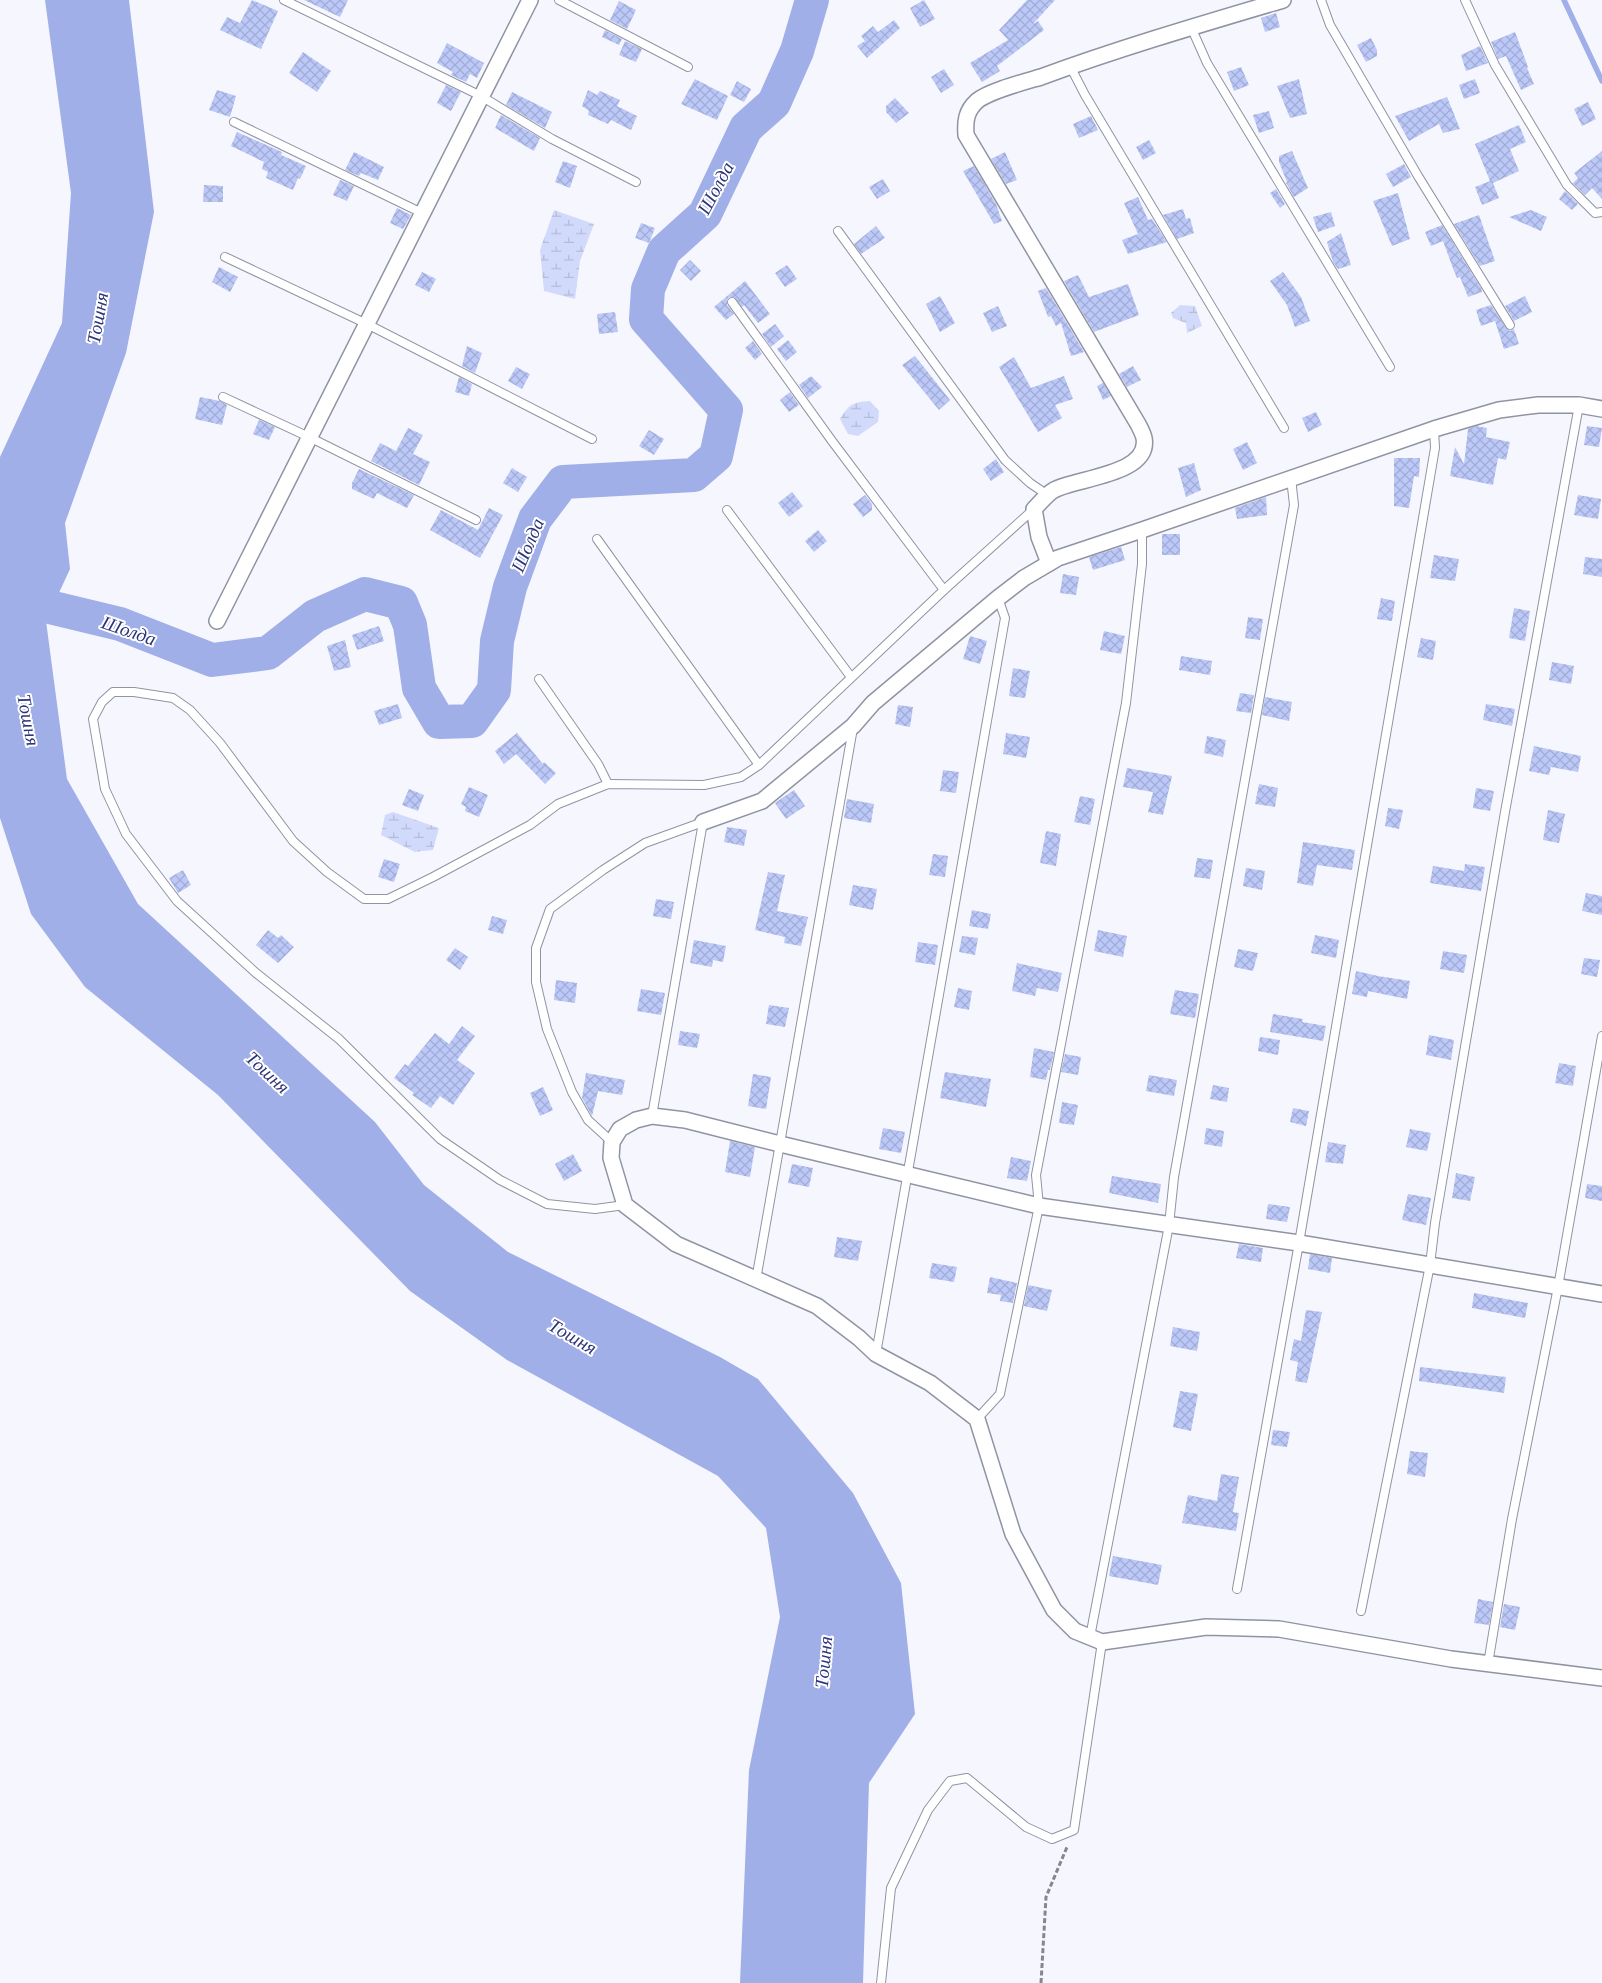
<svg xmlns="http://www.w3.org/2000/svg" width="1602" height="1983" font-family="'Times New Roman',serif">
  <defs>
    <pattern id="wetland-marsh" width="20" height="14" patternUnits="userSpaceOnUse" patternTransform="scale(1.25)"><rect width="20" height="14" fill="#d2dafb"/><path d="M1 5h8M5 5V1M11 12h8M15 12V8" fill="none" stroke="#b4bbd7"/></pattern>
    <pattern id="building-cross-hatch" width="8" height="8" patternUnits="userSpaceOnUse" patternTransform="scale(1.25)"><rect width="8" height="8" fill="#bcc8f8"/><path d="M0 0l8 8M0 8l8-8" fill="none" stroke="#a1acd5"/></pattern>
  </defs>
  <rect width="100%" height="100%" fill="#f6f7fe"/>
  <!-- wetland -->
  <g fill="url(#wetland-marsh)">
    <polygon points="554,210 594,224 580,261 575,299 544,291 540,250"/>
    <polygon points="1180,305 1195,306 1202,326 1187,333 1186,323 1173,318 1171,313"/>
    <path d="M870,401L879,411L878,422L858,436L848,434L840,419C849,404 853,402 870,401Z"/>
    <polygon points="393,812 439,828 433,850 415,852 381,835 385,815"/>
  </g>
  <!-- water -->
  <polygon fill="#a1afe9" points="45,0 129,0 154,212 126,353 65,523 70,569 46,621 67,779 138,904 375,1122 424,1185 508,1252 720,1357 758,1379 853,1493 901,1583 915,1714 869,1783 863,1983 740,1983 749,1770 780,1617 766,1528 718,1476 507,1360 410,1291 218,1095 85,987 31,914 0,818 0,457 62,323 71,193"/>
  <g fill="none" stroke-linecap="round" stroke-linejoin="round">
    <!-- stream -->
    <polyline stroke="#a1afe9" stroke-width="5.5" points="1564,0 1602,81"/>
    <!-- river -->
    <polyline stroke="#a1afe9" stroke-width="34" points="8,597 120,624 212,660 268,653 315,616 365,594 401,603 410,625 419,688 439,722 472,721 494,690 497,641 510,587 535,519 563,482 694,475 716,456 726,410 646,319 648,289 664,251 705,214 746,128 774,103 797,51 812,0"/>
  </g>
  <!-- building -->
  <g fill="url(#building-cross-hatch)">
    <polygon points="252,0 278,11 261,49 220,30 227,17 240,23"/>
    <polygon points="304,0 348,0 340,17"/>
    <polygon points="924,0 935,19 920,27 910,8"/>
    <polygon points="1027,0 1055,0 1033,24 1038,21 1044,30 997,66 1000,71 982,82 970,63 1008,40 999,30"/>
    <polygon points="619,1 636,10 627,29 610,20"/>
    <polygon points="1276,13 1280,27 1265,32 1261,18"/>
    <polygon points="894,20 900,28 867,58 857,46 865,41 861,36 873,26 878,32"/>
    <polygon points="605,30 622,39 619,45 602,37"/>
    <polygon points="1515,32 1528,67 1527,68 1534,84 1521,90 1506,56 1498,59 1491,42"/>
    <polygon points="1371,38 1377,50 1377,56 1366,62 1357,45"/>
    <polygon points="625,41 642,49 636,62 619,55"/>
    <polygon points="447,43 484,63 477,78 470,74 466,82 451,75 453,72 437,63"/>
    <polygon points="1480,46 1488,63 1466,71 1461,55"/>
    <polygon points="303,52 331,71 317,92 289,73"/>
    <polygon points="1241,67 1249,85 1234,91 1227,72"/>
    <polygon points="944,69 954,85 941,93 931,77"/>
    <polygon points="695,79 728,96 717,120 681,104"/>
    <polygon points="1299,79 1307,114 1290,118 1277,86"/>
    <polygon points="1475,79 1480,93 1464,99 1459,85"/>
    <polygon points="737,81 751,89 744,102 730,95"/>
    <polygon points="446,85 461,92 451,111 437,103"/>
    <polygon points="217,90 236,96 230,117 209,110"/>
    <polygon points="588,90 597,95 600,91 620,100 617,106 637,116 631,130 611,120 608,124 588,115 589,111 582,106"/>
    <polygon points="512,92 552,112 545,128 506,105"/>
    <polygon points="1447,97 1460,129 1443,133 1439,124 1409,141 1395,116"/>
    <polygon points="895,98 909,113 896,123 886,112 886,106"/>
    <polygon points="1588,102 1596,119 1582,126 1574,109"/>
    <polygon points="1269,111 1274,128 1259,133 1253,115"/>
    <polygon points="501,115 540,138 534,151 495,128"/>
    <polygon points="1091,116 1098,130 1079,138 1073,124"/>
    <polygon points="1519,125 1526,142 1510,149 1519,171 1493,183 1499,198 1482,205 1475,187 1490,181 1475,144"/>
    <polygon points="237,132 282,152 281,155 306,166 300,179 298,178 293,190 266,178 268,172 262,169 264,162 231,146"/>
    <polygon points="1149,140 1156,153 1143,160 1136,147"/>
    <polygon points="1292,151 1308,188 1294,197 1286,183 1287,182 1279,162 1279,156"/>
    <polygon points="1602,151 1602,199 1592,188 1585,195 1573,183 1578,178 1574,173"/>
    <polygon points="354,152 384,167 378,180 361,173 359,176 345,170"/>
    <polygon points="1005,152 1017,180 1006,184 991,159"/>
    <polygon points="563,161 577,166 570,188 555,182"/>
    <polygon points="1404,164 1411,177 1393,187 1386,174"/>
    <polygon points="974,166 996,204 1002,221 994,224 963,171"/>
    <polygon points="883,179 890,191 877,199 869,187"/>
    <polygon points="340,180 354,186 347,201 333,195"/>
    <polygon points="204,185 223,186 223,202 203,202"/>
    <polygon points="1276,189 1285,204 1280,208 1270,193"/>
    <polygon points="1565,191 1578,204 1572,210 1559,199"/>
    <polygon points="1398,193 1410,239 1392,246 1373,201"/>
    <polygon points="1138,197 1148,220 1152,219 1167,242 1128,254 1122,240 1138,234 1124,203"/>
    <polygon points="397,208 411,215 403,229 390,223"/>
    <polygon points="1183,209 1186,219 1190,218 1194,233 1177,239 1163,215"/>
    <polygon points="1531,210 1547,217 1541,231 1509,217"/>
    <polygon points="1331,212 1335,226 1318,232 1313,217"/>
    <polygon points="1479,215 1495,261 1480,266 1454,224"/>
    <polygon points="641,223 655,228 649,243 635,238"/>
    <polygon points="1442,225 1481,288 1482,292 1468,297 1460,277 1457,278 1454,271 1443,241 1431,246 1425,232"/>
    <polygon points="876,226 885,238 861,254 854,244"/>
    <polygon points="1341,233 1351,265 1338,269 1333,262 1327,242"/>
    <polygon points="690,260 701,271 691,281 680,270"/>
    <polygon points="787,265 797,279 785,287 775,273"/>
    <polygon points="219,267 238,277 230,292 212,282"/>
    <polygon points="422,272 436,279 429,292 415,285"/>
    <polygon points="1283,272 1301,297 1310,321 1295,327 1287,305 1270,281"/>
    <polygon points="1078,275 1089,297 1128,284 1139,315 1094,332 1064,281"/>
    <polygon points="745,281 770,314 758,323 744,305 742,307 734,297 729,297 727,300 727,305 734,314 726,320 714,307"/>
    <polygon points="1046,288 1084,352 1071,356 1061,323 1056,326 1051,316 1048,317 1038,291"/>
    <polygon points="940,296 955,323 940,332 926,304"/>
    <polygon points="1525,296 1532,312 1514,321 1505,306"/>
    <polygon points="1491,305 1506,328 1510,331 1514,329 1519,344 1504,349 1495,321 1481,326 1476,310"/>
    <polygon points="998,306 1007,326 992,332 983,313"/>
    <polygon points="615,312 618,332 599,334 597,314"/>
    <polygon points="775,324 784,336 771,347 762,334"/>
    <polygon points="788,340 797,352 786,361 777,349"/>
    <polygon points="753,341 762,354 755,360 745,348"/>
    <polygon points="467,346 482,353 475,373 462,366"/>
    <polygon points="915,356 950,400 939,410 902,365"/>
    <polygon points="1014,357 1031,388 1064,376 1073,399 1055,405 1062,418 1038,432 999,367"/>
    <polygon points="1133,366 1141,380 1127,387 1119,374"/>
    <polygon points="516,367 530,374 522,389 508,381"/>
    <polygon points="811,376 822,387 808,398 799,385"/>
    <polygon points="459,377 472,384 469,396 455,392"/>
    <polygon points="1103,383 1111,396 1103,400 1097,386"/>
    <polygon points="790,392 799,405 789,412 780,400"/>
    <polygon points="200,397 220,401 227,405 222,425 195,419"/>
    <polygon points="1316,412 1322,425 1308,432 1302,418"/>
    <polygon points="259,420 275,427 269,440 253,434"/>
    <polygon points="1476,426 1487,428 1486,437 1510,442 1506,460 1498,458 1493,485 1450,476 1455,447 1464,464 1468,429"/>
    <polygon points="1587,426 1602,428 1599,447 1584,445"/>
    <polygon points="408,428 423,435 413,454 430,462 419,485 371,461 380,443 396,451"/>
    <polygon points="649,430 664,439 654,455 639,446"/>
    <polygon points="1247,442 1257,463 1243,470 1233,449"/>
    <polygon points="1394,458 1420,458 1419,477 1414,476 1409,508 1394,506"/>
    <polygon points="996,459 1004,472 991,481 983,469"/>
    <polygon points="1194,463 1201,490 1186,497 1178,468"/>
    <polygon points="512,468 527,477 518,492 503,483"/>
    <polygon points="359,469 414,495 407,508 377,493 374,499 352,489 352,483"/>
    <polygon points="792,492 803,506 789,517 778,503"/>
    <polygon points="865,495 872,504 872,510 863,517 853,504"/>
    <polygon points="1578,495 1601,499 1598,519 1574,515"/>
    <polygon points="1266,497 1267,515 1237,519 1235,508"/>
    <polygon points="489,508 503,515 480,558 430,530 441,510 478,530"/>
    <polygon points="818,530 827,541 814,552 805,541"/>
    <rect x="1162" y="534" width="18" height="21"/>
    <polygon points="1121,547 1125,560 1093,570 1089,557"/>
    <polygon points="1434,555 1459,559 1455,581 1430,578"/>
    <polygon points="1585,557 1602,559 1602,577 1583,574"/>
    <polygon points="1063,574 1079,577 1076,595 1060,593"/>
    <polygon points="1381,598 1395,601 1392,621 1377,619"/>
    <polygon points="1514,608 1530,611 1525,641 1509,638"/>
    <polygon points="1248,617 1263,619 1260,640 1245,638"/>
    <polygon points="379,626 384,641 357,650 352,635"/>
    <polygon points="1104,631 1125,636 1121,654 1100,650"/>
    <polygon points="970,636 987,641 980,664 963,659"/>
    <polygon points="1421,638 1436,641 1433,660 1417,657"/>
    <polygon points="345,640 351,667 334,671 327,646"/>
    <polygon points="1181,656 1212,661 1210,675 1179,670"/>
    <polygon points="1552,662 1574,666 1571,684 1549,680"/>
    <polygon points="1013,668 1030,671 1025,698 1009,696"/>
    <polygon points="1240,693 1254,695 1251,713 1236,711"/>
    <polygon points="1265,697 1292,702 1289,721 1262,715"/>
    <polygon points="398,704 402,718 379,725 374,711"/>
    <polygon points="1486,704 1515,709 1512,726 1483,720"/>
    <polygon points="898,705 913,707 910,727 895,724"/>
    <polygon points="517,733 543,764 544,762 556,773 545,784 516,754 504,764 495,751"/>
    <polygon points="1006,733 1030,737 1026,758 1003,754"/>
    <polygon points="1207,736 1226,740 1223,757 1204,753"/>
    <polygon points="1534,746 1581,756 1578,772 1551,767 1549,775 1529,771"/>
    <polygon points="1127,768 1172,776 1163,815 1148,812 1153,792 1123,787"/>
    <polygon points="943,770 959,772 956,793 940,791"/>
    <polygon points="1259,784 1278,788 1275,807 1255,804"/>
    <polygon points="469,787 488,795 479,817 465,811 466,807 461,804"/>
    <polygon points="1476,788 1494,791 1490,811 1473,808"/>
    <polygon points="409,789 424,795 418,811 402,805"/>
    <polygon points="794,790 805,806 786,819 775,803"/>
    <polygon points="1080,796 1095,799 1090,825 1074,822"/>
    <polygon points="847,799 874,804 871,823 844,818"/>
    <polygon points="1388,808 1403,810 1399,829 1385,826"/>
    <polygon points="1548,810 1565,814 1559,843 1543,840"/>
    <polygon points="727,827 747,830 744,846 724,842"/>
    <polygon points="1046,831 1061,834 1056,866 1040,863"/>
    <polygon points="1303,842 1355,850 1352,870 1317,865 1313,886 1297,883"/>
    <polygon points="933,854 948,856 945,877 929,875"/>
    <polygon points="1197,858 1213,860 1210,879 1194,877"/>
    <polygon points="384,859 400,864 394,882 378,877"/>
    <polygon points="1465,864 1485,867 1481,891 1430,883 1433,866 1464,871"/>
    <polygon points="1246,868 1265,871 1262,890 1243,886"/>
    <polygon points="183,870 191,885 178,893 169,878"/>
    <polygon points="768,872 785,875 777,911 808,917 801,946 784,943 785,937 755,930"/>
    <polygon points="853,885 877,889 873,910 849,905"/>
    <polygon points="1586,893 1602,896 1602,915 1582,911"/>
    <polygon points="656,899 674,902 671,919 653,916"/>
    <polygon points="972,910 991,914 988,929 969,926"/>
    <polygon points="492,916 507,920 503,934 488,930"/>
    <polygon points="268,930 278,938 281,935 294,947 278,963 256,945"/>
    <polygon points="1098,930 1127,936 1123,957 1094,951"/>
    <polygon points="1315,935 1339,940 1336,958 1311,953"/>
    <polygon points="962,936 978,938 975,955 959,952"/>
    <polygon points="694,940 726,946 723,962 713,960 712,967 690,963"/>
    <polygon points="918,942 938,945 935,965 915,962"/>
    <polygon points="455,948 468,957 460,970 446,960"/>
    <polygon points="1238,949 1258,953 1253,971 1234,967"/>
    <polygon points="1443,951 1467,955 1464,973 1440,969"/>
    <polygon points="1584,958 1600,960 1597,977 1581,974"/>
    <polygon points="1017,963 1062,973 1058,992 1037,988 1035,996 1012,991"/>
    <polygon points="1356,971 1378,976 1410,981 1407,999 1368,991 1367,997 1352,994"/>
    <polygon points="556,980 577,983 575,1003 554,1000"/>
    <polygon points="958,988 972,991 969,1010 954,1007"/>
    <polygon points="641,989 665,993 661,1015 637,1011"/>
    <polygon points="1175,990 1199,994 1195,1018 1170,1014"/>
    <polygon points="769,1005 789,1008 785,1027 766,1024"/>
    <polygon points="1273,1014 1303,1019 1302,1022 1326,1026 1323,1041 1270,1032"/>
    <polygon points="462,1026 475,1036 457,1060 475,1073 453,1105 440,1096 431,1108 412,1095 414,1093 394,1078 405,1064 408,1066 435,1033 449,1044"/>
    <polygon points="680,1031 700,1034 697,1048 678,1045"/>
    <polygon points="1429,1035 1454,1040 1451,1060 1426,1055"/>
    <polygon points="1260,1037 1280,1040 1278,1055 1258,1051"/>
    <polygon points="1034,1048 1054,1052 1050,1070 1048,1070 1046,1080 1030,1077"/>
    <polygon points="1065,1054 1081,1057 1078,1075 1061,1072"/>
    <polygon points="1559,1063 1576,1066 1573,1086 1555,1083"/>
    <polygon points="945,1072 991,1079 986,1107 940,1098"/>
    <polygon points="586,1073 625,1080 622,1095 598,1091 592,1116 582,1098"/>
    <polygon points="753,1074 771,1077 766,1109 748,1106"/>
    <polygon points="1149,1075 1177,1080 1174,1096 1146,1091"/>
    <polygon points="1213,1085 1229,1088 1227,1102 1210,1099"/>
    <polygon points="543,1087 553,1110 540,1116 530,1093"/>
    <polygon points="1062,1102 1078,1105 1074,1125 1059,1123"/>
    <polygon points="1293,1108 1309,1111 1306,1126 1290,1122"/>
    <polygon points="883,1128 905,1132 901,1153 879,1149"/>
    <polygon points="1206,1128 1224,1131 1222,1147 1204,1144"/>
    <polygon points="1410,1129 1431,1133 1427,1151 1406,1147"/>
    <polygon points="730,1141 755,1147 750,1177 725,1172"/>
    <polygon points="1328,1142 1346,1145 1343,1164 1325,1162"/>
    <polygon points="573,1154 582,1171 564,1181 555,1164"/>
    <polygon points="1011,1157 1031,1161 1027,1181 1007,1178"/>
    <polygon points="792,1164 813,1168 809,1187 788,1183"/>
    <polygon points="1456,1173 1475,1177 1470,1201 1452,1198"/>
    <polygon points="1112,1176 1161,1184 1158,1203 1109,1193"/>
    <polygon points="1587,1184 1602,1186 1602,1201 1585,1198"/>
    <polygon points="1408,1194 1431,1198 1426,1225 1402,1220"/>
    <polygon points="1268,1204 1290,1207 1287,1222 1266,1219"/>
    <polygon points="837,1237 862,1241 858,1261 834,1257"/>
    <polygon points="1239,1244 1263,1248 1261,1262 1236,1258"/>
    <polygon points="1310,1254 1332,1258 1330,1273 1308,1269"/>
    <polygon points="932,1263 957,1267 954,1282 929,1278"/>
    <polygon points="990,1277 1017,1283 1013,1303 1000,1301 1001,1295 987,1293"/>
    <polygon points="1028,1285 1052,1290 1047,1311 1024,1306"/>
    <polygon points="1474,1293 1528,1303 1525,1318 1472,1308"/>
    <polygon points="1306,1310 1322,1312 1307,1383 1295,1381 1298,1362 1290,1360 1294,1339 1301,1341"/>
    <polygon points="1173,1327 1200,1332 1197,1351 1170,1346"/>
    <polygon points="1420,1367 1506,1377 1504,1393 1419,1381"/>
    <polygon points="1180,1391 1198,1394 1191,1431 1173,1427"/>
    <polygon points="1273,1430 1290,1432 1287,1447 1271,1445"/>
    <polygon points="1410,1451 1428,1453 1425,1477 1407,1474"/>
    <polygon points="1221,1474 1239,1477 1233,1512 1239,1513 1236,1531 1182,1523 1188,1495 1217,1501"/>
    <polygon points="1113,1556 1162,1565 1158,1585 1109,1576"/>
    <polygon points="1478,1599 1493,1602 1489,1625 1474,1623"/>
    <polygon points="1504,1604 1520,1607 1515,1630 1500,1627"/>
  </g>
  <g fill="none" stroke-linecap="round" stroke-linejoin="round">
    <!-- service casing -->
    <g stroke="#9094a2" stroke-width="10">
      <g id="service">
        <polyline points="284,0 481,96 552,139 636,182"/>
        <polyline points="559,0 688,67"/>
        <polyline points="1321,0 1330,25 1418,176 1510,325"/>
        <polyline points="1465,0 1495,65 1567,185 1595,213 1602,212"/>
        <polyline points="1191,27 1207,63 1390,367"/>
        <polyline points="1070,66 1085,95 1284,428"/>
        <polyline points="234,122 422,213"/>
        <polyline points="838,231 1005,460 1030,483 1049,496"/>
        <polyline points="225,257 367,324 592,439"/>
        <polyline points="732,302 832,441 944,590"/>
        <polyline points="223,397 309,437 476,520"/>
        <polyline points="727,510 851,677"/>
        <polyline points="597,539 759,765"/>
        <polyline points="539,679 598,764 608,784"/>
        <polyline points="612,1142 588,1120 572,1092 547,1029 536,982 536,948 550,909 603,870 645,843 703,822 652,1116"/>
        <polyline points="625,1205 595,1209 547,1204 500,1180 440,1139 339,1039 256,973 177,901 126,834 105,789 93,719 102,702 113,692 134,692 173,698 190,710 220,743 293,841 327,872 364,899 388,899 433,877 530,825 558,804 608,784 704,785 741,777 759,765 944,590 1034,509"/>
        <polyline points="756,1280 853,728"/>
        <polyline points="876,1354 1005,618 998,598"/>
        <polyline points="977,1419 1000,1394 1039,1206 1036,1175 1126,703 1142,564 1142,530"/>
        <polyline points="1237,1589 1299,1243 1435,448 1434,429"/>
        <polyline points="1361,1611 1430,1265 1435,1223 1505,812 1579,405"/>
        <polyline points="1090,1637 1169,1225 1174,1177 1294,505 1291,478"/>
        <polyline points="1488,1664 1512,1519 1558,1287 1602,1036"/>
        <polyline points="881,1983 891,1888 928,1810 950,1781 967,1778 1026,1827 1052,1839 1074,1830 1102,1642"/>
      </g>
    </g>
    <!-- minor casing -->
    <g stroke="#9094a2" stroke-width="18">
      <g id="minor">
        <path d="M1049,563L1039,537L1034,509C1040,503 1047,494 1054,490C1075,478 1151,475 1144,438C1143,433 1140,428 1138,424L966,135C965,121 966,111 977,101C989,91 1024,82 1041,77C1120,48 1202,24 1283,0"/>
        <polyline points="217,621 530,0"/>
        <polyline points="703,822 762,801 853,726 873,703 998,598 1024,578 1058,558 1142,530 1434,429 1499,410 1538,405 1579,405 1602,409"/>
        <polyline points="1602,1294 1299,1243 1039,1206 780,1144 685,1120 652,1116 636,1120 620,1129 612,1142 611,1158 625,1205 676,1244 817,1306 859,1338 876,1354 930,1383 977,1419 1013,1534 1054,1610 1075,1631 1102,1642 1206,1627 1279,1629 1451,1659 1602,1678"/>
      </g>
    </g>
    <!-- path -->
    <polyline stroke="#86878e" stroke-width="3" stroke-dasharray="5 2.5" stroke-linecap="butt" points="1041,1983 1046,1897 1067,1847"/>
    <!-- service -->
    <use href="#service" stroke="#fff" stroke-width="8"/>
    <!-- minor -->
    <use href="#minor" stroke="#fff" stroke-width="15"/>
  </g>
  <g text-anchor="middle" stroke-width="4" stroke-linejoin="round" paint-order="stroke">
    <!-- water labels -->
    <g font-size="19" font-style="italic" fill="#2d3579" stroke="#fff">
      <text transform="translate(715 188) rotate(-62)" y="7">Шолда</text>
      <text transform="translate(97 318) rotate(-80)" y="7">Тошня</text>
      <text transform="translate(527 545) rotate(-67)" y="7">Шолда</text>
      <text transform="translate(129 630) rotate(19)" y="7">Шолда</text>
      <text transform="translate(29 720) rotate(79)" y="7">Тошня</text>
      <text transform="translate(268 1072) rotate(43)" y="7">Тошня</text>
      <text transform="translate(573 1336) rotate(30)" y="7">Тошня</text>
      <text transform="translate(823 1662) rotate(-85)" y="7">Тошня</text>
    </g>
  </g>
</svg>
